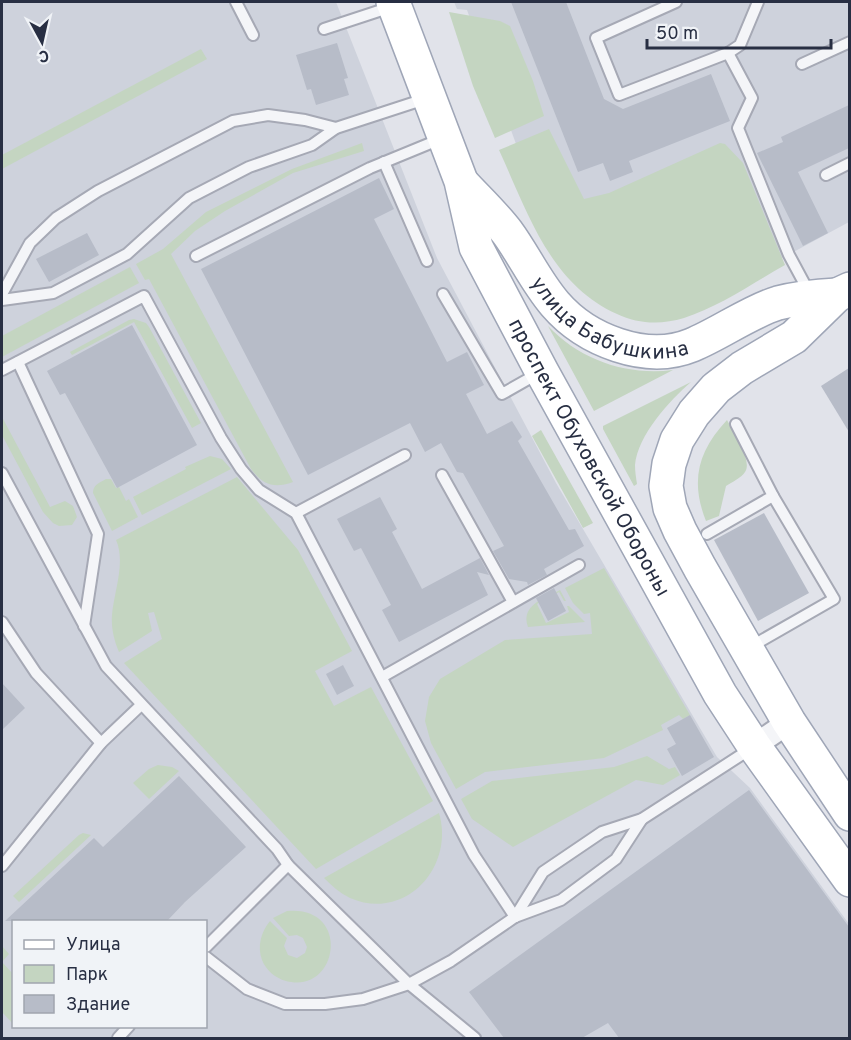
<svg xmlns="http://www.w3.org/2000/svg" width="851" height="1040" font-family="Overpass,sans-serif">
  <rect width="100%" height="100%" fill="#e1e3ea"/>
  <!-- built -->
  <g fill="#ced2dc" fill-rule="evenodd">
    <path d="M2,2H336L437,258L556,483L717,757L750,788L849,924V1038H2ZM14,922H206V1026H14Z"/>
    <polygon points="454,2 849,2 849,222 736,283 593,278 519,152 467,10 457,9"/>
  </g>
  <!-- green -->
  <g fill="#c4d5c1">
    <polygon points="449,12 500,21 510,26 533,81 544,116 495,138 473,86"/>
    <polygon points="201,49 207,59 2,169 2,155"/>
    <path d="M549,129L584,199L609,193L720,143L725,144L743,163L785,265C753,283 719,307 684,318C661,325 638,324 617,314C550,284 528,213 499,150Z"/>
    <path d="M362,143L364,151L293,173L225,211L195,231L171,254L293,482C274,489 263,485 251,469L149,279L145,280L136,264L163,249L206,212L292,169Z"/>
    <polygon points="130,267 139,283 2,357 2,336"/>
    <polygon points="134,319 146,323 149,327 201,423 192,428 134,322 72,355 70,352 129,320"/>
    <path d="M548,326C580,360 627,376 673,370L594,411Z"/>
    <path d="M691,382C669,401 638,435 635,465C635,471 636,478 637,484L634,486L603,429V426Z"/>
    <polygon points="2,417 50,507 65,501 73,506 77,517 72,525 59,526 53,523 43,512 2,435"/>
    <path d="M727,420C733,431 753,461 745,472C741,478 732,482 726,486L719,516L706,521C690,481 698,451 727,420Z"/>
    <polygon points="541,430 593,523 583,528 532,436"/>
    <polygon points="210,456 222,459 231,469 142,515 133,497 186,469 185,467"/>
    <path d="M237,477L298,550L352,651L315,671L334,706L371,687L433,801L316,869L124,663L162,639L154,612L148,613L152,631L119,652C114,640 111,628 112,615C114,592 126,562 116,540Z"/>
    <path d="M106,479H111L116,488L119,487L126,501L129,499L138,517L112,531L93,493C93,485 99,483 106,479Z"/>
    <polygon points="604,568 690,715 683,719 679,715 661,725 663,730 604,758 485,772 456,789 431,743 425,721 429,697 440,679 505,640 592,634 590,613 584,614 573,603 565,588"/>
    <path d="M560,590L566,601H564L559,592L537,604L546,623L569,612L567,606H569L585,622L528,627C520,605 545,598 560,590Z"/>
    <polygon points="647,756 669,769 675,767 680,775 663,785 636,780 513,847 472,819 461,799 492,781 614,767"/>
    <polygon points="158,765 172,767 179,771 149,799 133,783 149,769"/>
    <path d="M439,813C455,867 405,922 350,898C340,893 332,886 324,878Z"/>
    <polygon points="83,833 91,835 19,902 13,896 79,835"/>
    <path d="M287,911C352,905 339,995 286,981C275,978 266,970 262,960C257,946 261,932 270,921L287,938L284,946L288,955L297,958L305,953L307,947L303,938L297,935L289,936L273,918Z"/>
    <polygon points="2,946 9,954 2,962 13,974 13,1024 2,1012"/>
  </g>
  <!-- building -->
  <g fill="#b7bcc8">
    <polygon points="511,2 566,2 604,99 623,109 711,74 730,121 629,161 633,172 610,181 603,163 578,172"/>
    <polygon points="337,43 348,78 344,79 349,95 316,105 311,89 307,90 296,55"/>
    <polygon points="849,105 849,148 798,172 828,233 803,246 757,153 783,142 781,137"/>
    <polygon points="379,178 394,209 374,219 447,362 467,352 484,385 466,394 487,434 512,421 522,437 518,441 569,530 575,529 584,546 544,569 547,575 528,585 527,582 509,579 493,551 504,546 463,473 457,472 441,443 425,452 410,423 308,475 201,269"/>
    <polygon points="87,233 99,255 49,282 36,259"/>
    <polygon points="132,325 197,445 117,488 65,393 60,395 47,371"/>
    <polygon points="849,368 849,432 821,386"/>
    <polygon points="380,497 397,529 392,532 422,589 480,558 489,575 477,572 488,595 399,642 382,610 391,605 361,548 354,551 337,519"/>
    <polygon points="764,513 809,593 758,621 714,540"/>
    <polygon points="554,588 566,611 548,621 536,598"/>
    <polygon points="343,665 354,686 337,695 326,674"/>
    <polygon points="2,683 25,708 2,730"/>
    <polygon points="690,715 714,757 682,776 667,749 676,744 667,728"/>
    <polygon points="179,776 246,847 185,902 167,921 5,921 94,838 103,847"/>
    <polygon points="749,790 849,927 849,1038 619,1038 608,1023 582,1038 504,1038 469,992"/>
  </g>
  <g fill="none" stroke-linecap="round" stroke-linejoin="round">
    <!-- lane casing -->
    <g stroke="#a6a9b5" stroke-width="14">
      <g id="lane">
        <polyline points="236,2 253,35"/>
        <polyline points="676,2 596,38 619,95 728,53 752,98 738,128 789,255 810,294"/>
        <polyline points="324,29 391,7"/>
        <polyline points="728,53 740,45 758,2"/>
        <polyline points="802,64 850,42"/>
        <polyline points="384,162 427,261"/>
        <polyline points="826,175 850,163"/>
        <polyline points="196,256 370,168 443,138"/>
        <polyline points="2,294 30,243 56,218 98,191 233,121 268,115 305,120 336,128"/>
        <polyline points="443,294 502,394 539,373"/>
        <polyline points="2,300 53,293 127,254 189,198 249,167 312,145 336,128 425,99"/>
        <polyline points="18,362 98,534 84,626"/>
        <polyline points="2,370 144,296 221,438 241,469 259,490 296,513 474,855 515,917"/>
        <polyline points="2,473 106,666 277,849 288,865 409,984 475,1038"/>
        <polyline points="442,475 513,602"/>
        <polyline points="296,513 405,455"/>
        <polyline points="707,534 773,496 736,424"/>
        <polyline points="2,622 36,673 101,743"/>
        <polyline points="750,647 834,599 773,496"/>
        <polyline points="382,677 579,565"/>
        <polyline points="2,866 101,743 141,705"/>
        <polyline points="515,917 543,872 602,832 642,819 752,748"/>
        <polyline points="206,947 288,865"/>
        <polyline points="206,957 247,989 285,1004 325,1004 363,999 409,984 451,961 515,917 561,900 616,859 642,819"/>
        <polyline points="118,1038 129,1026"/>
      </g>
    </g>
    <!-- street casing -->
    <g stroke="#a6a9b5" stroke-width="26">
      <polyline id="street" points="754,746 789,722"/>
    </g>
    <!-- primary casing -->
    <g stroke="#9fa6b7" stroke-width="36">
      <g id="primary">
        <path id="s1" d="M393,2L461,181L476,247L542,372L720,694L754,746L850,880"/>
        <path id="s2" d="M464,185C478,200 494,215 507,232C524,255 536,282 555,304C586,340 646,364 692,345C719,334 751,311 778,303C797,298 818,296 837,295"/>
        <polyline points="850,289 837,295 794,337 742,368 716,388 694,413 677,440 669,464 666,486 670,508 680,531 700,568 789,722 850,814"/>
      </g>
    </g>
    <!-- lane -->
    <use href="#lane" stroke="#f4f5f8" stroke-width="10"/>
    <!-- street -->
    <use href="#street" stroke="#f4f5f8" stroke-width="22"/>
    <!-- primary -->
    <use href="#primary" stroke="#fff" stroke-width="33"/>
  </g>
  <g text-anchor="middle" stroke-width="5" stroke-linejoin="round" paint-order="stroke">
    <!-- street labels -->
    <g font-size="21" fill="#282f43" stroke="#f0f3f7">
      <text dy="7" stroke="none"><textPath href="#s2" startOffset="208">улица Бабушкина</textPath></text>
      <text dy="7" stroke="none"><textPath href="#s1" startOffset="498">проспект Обуховской Обороны</textPath></text>
    </g>
  </g>
  <!-- border -->
  <rect width="851" height="1040" fill="none" stroke="#282f43" stroke-width="6"/>
  <!-- legend -->
  <rect x="12" y="920" width="195" height="108" fill="#f0f3f7" stroke="#a0a5af" stroke-width="1.5"/>
  <rect x="24" y="940" width="30" height="9" fill="#ffffff" stroke="#a0a5af" stroke-width="1.5"/>
  <text x="66" y="950" font-size="18" fill="#282f43">Улица</text>
  <rect x="24" y="965" width="30" height="18" fill="#c4d5c1" stroke="#a0a5af" stroke-width="1.5"/>
  <text x="66" y="980" font-size="18" fill="#282f43">Парк</text>
  <rect x="24" y="995" width="30" height="18" fill="#b7bcc8" stroke="#a0a5af" stroke-width="1.5"/>
  <text x="66" y="1010" font-size="18" fill="#282f43">Здание</text>
  <!-- north arrow -->
  <g transform="translate(42 42) rotate(172)" stroke="#f0f3f7" stroke-width="4.5" paint-order="stroke">
  <path d="M0-4.5L10 22L0 15L-10 22Z" fill="#282f43"/>
  <text y="-9" font-size="16" font-weight="bold" text-anchor="middle" fill="#282f43">С</text>
  </g>
  <!-- scale -->
  <path d="M647 39v9h184v-9" fill="none" stroke="#282f43" stroke-width="3"/>
  <text x="656" y="39" font-size="18" fill="#282f43" stroke="#f0f3f7" stroke-width="4.5" paint-order="stroke">50 m</text>
</svg>
